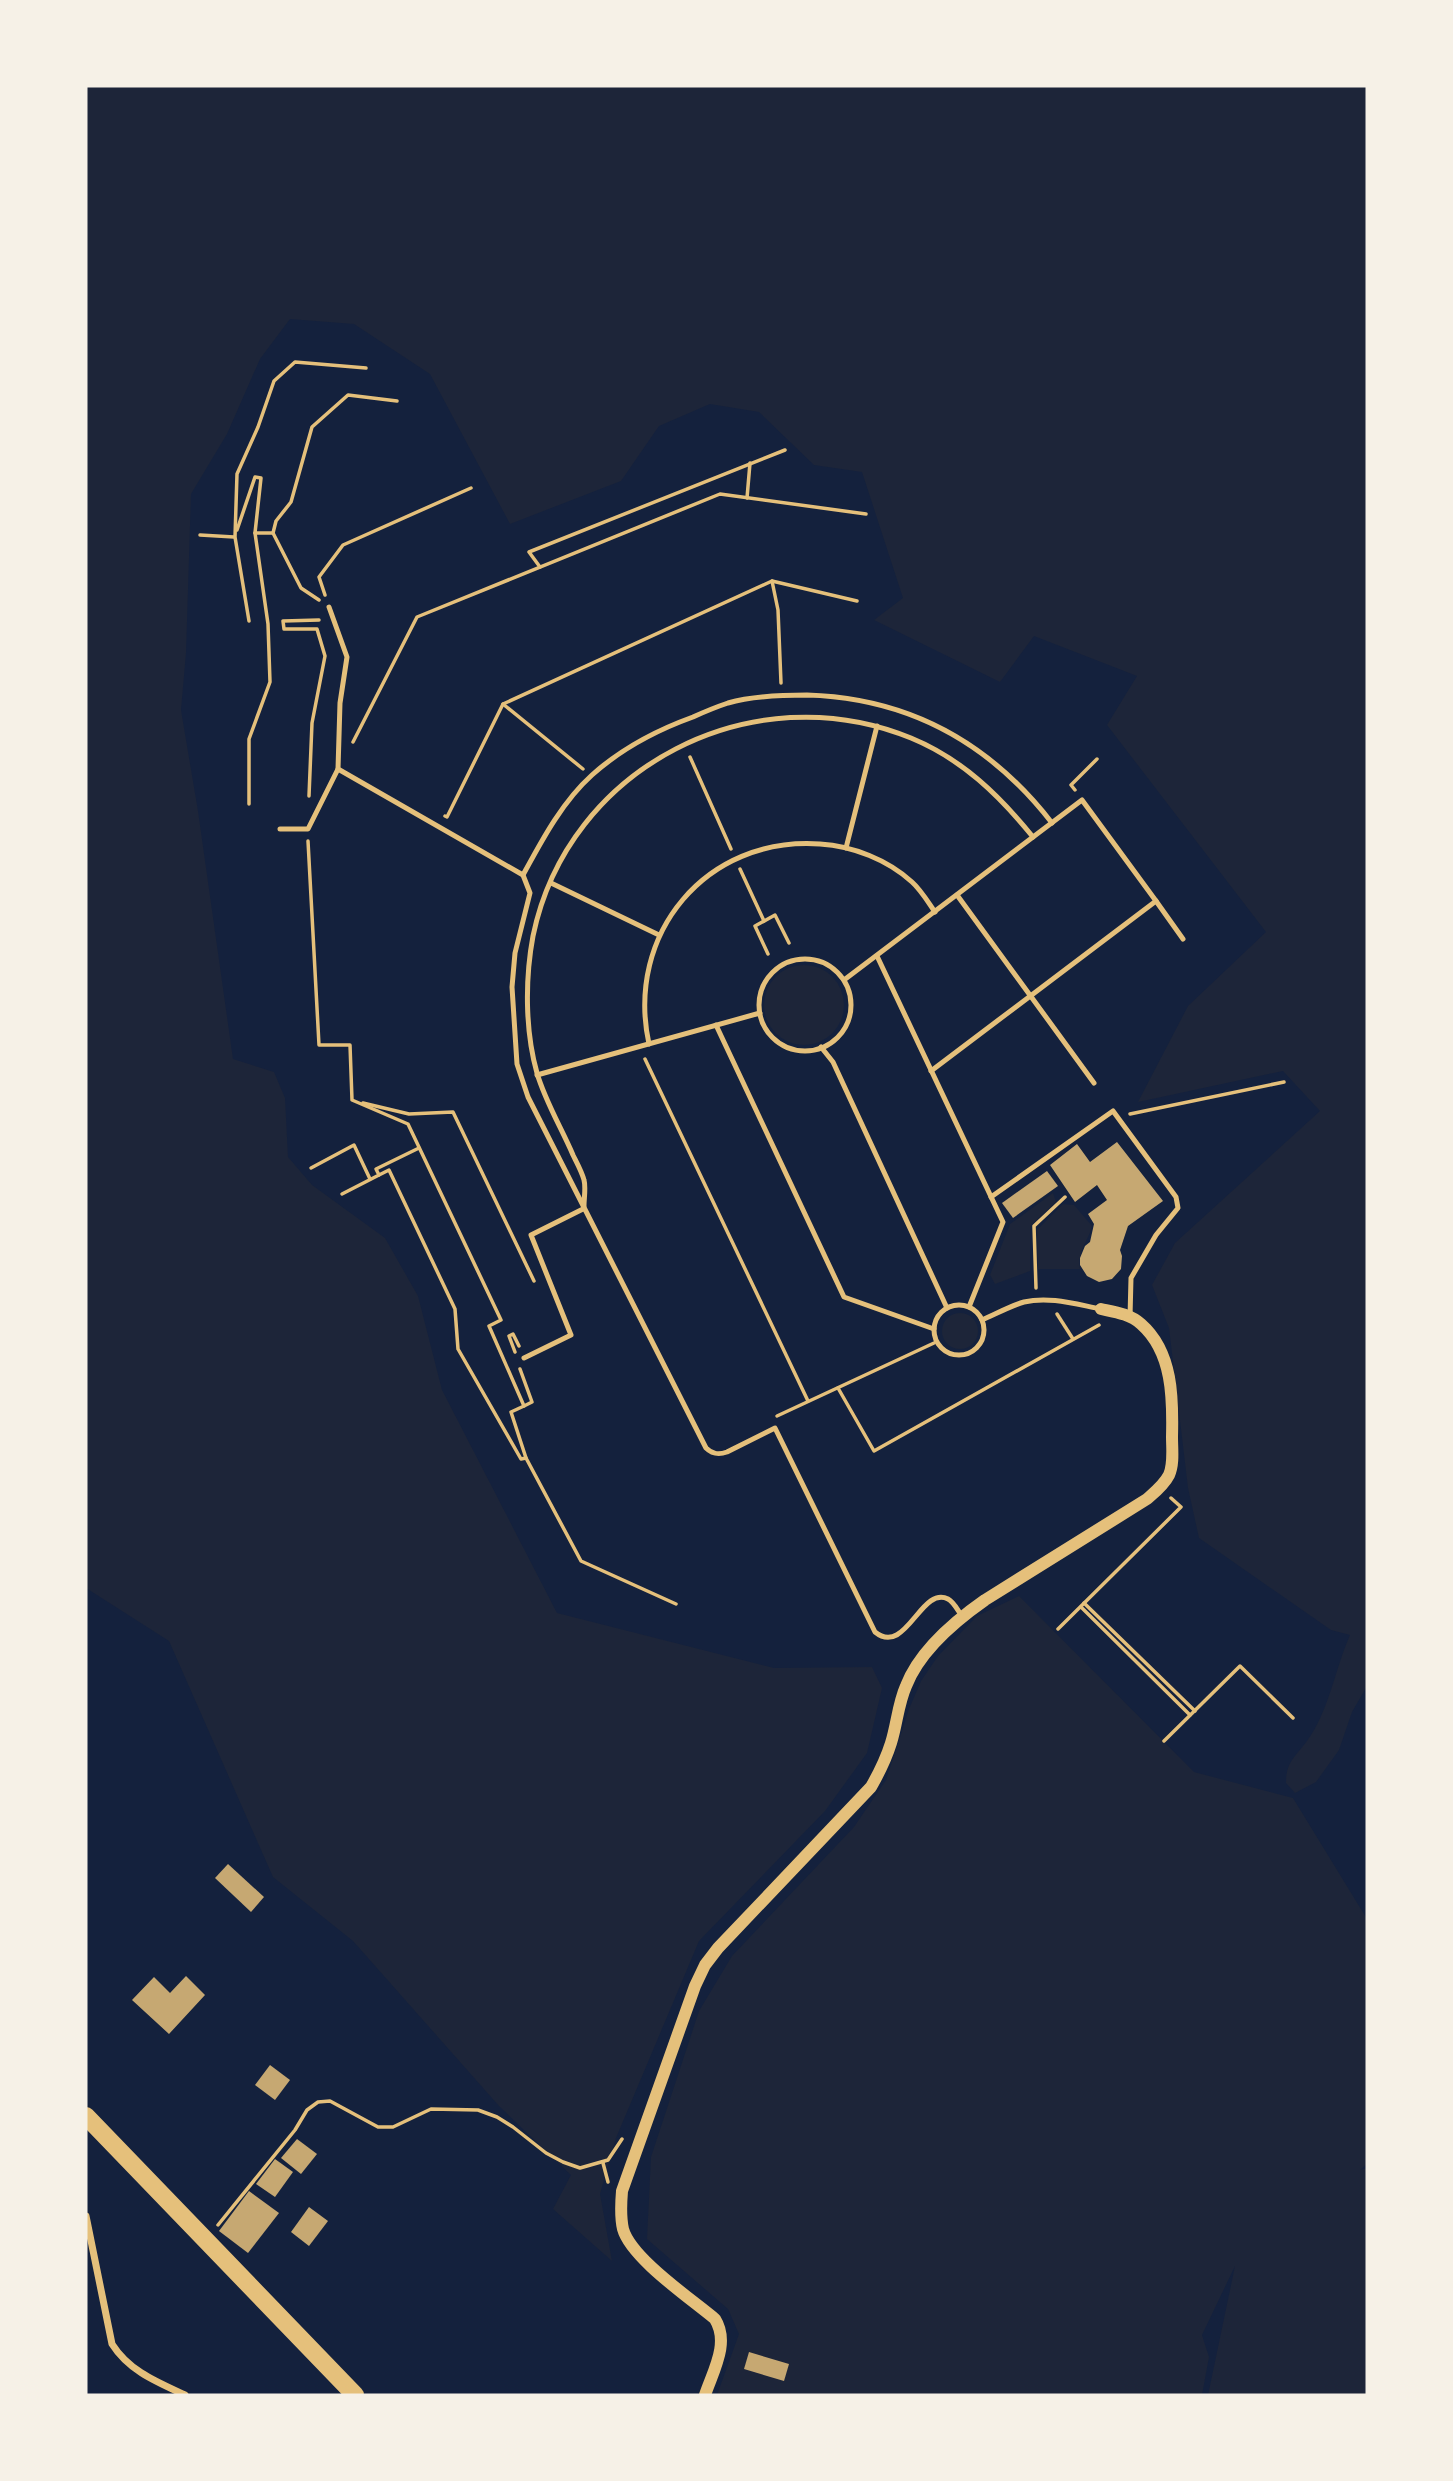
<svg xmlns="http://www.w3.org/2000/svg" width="1453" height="2481" font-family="'Varela Round',sans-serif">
  <rect width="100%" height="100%" fill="#14213d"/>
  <!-- green -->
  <g fill="#1d2539">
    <path d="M86,86H1367V1686L1352,1712L1339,1750L1316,1782L1295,1793L1286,1783C1286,1762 1295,1757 1307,1741C1329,1711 1335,1669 1350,1635L1331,1630L1199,1538L1188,1488L1169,1328L1152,1285L1175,1243L1320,1111L1283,1071L1138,1102L1188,1006L1266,932L1107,725L1137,676L1034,636L1000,682L874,620L903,598L862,472L814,465L759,412L710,404L659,426L621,481L510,524L430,374L354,324L290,319L260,359L227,434L191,494L186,653L181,710L198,811L233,1059L274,1072L285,1098L288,1157L312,1185L385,1238L418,1296L442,1390L557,1613L774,1668L872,1667L882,1688L867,1753L825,1811L699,1941L616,2138L600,2194L612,2261L553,2209L571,2175L499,2106L353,1941L273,1877L169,1641L86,1588Z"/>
    <circle cx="804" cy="1005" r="40"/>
    <polygon points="1053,1193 1056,1202 1030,1226 1030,1271 995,1284 990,1275 1010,1224"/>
    <path d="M1063,1204L1074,1205L1092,1226C1088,1242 1077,1251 1080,1269H1038L1037,1230Z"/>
    <circle cx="960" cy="1331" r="18"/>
    <polygon points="1019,1596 1194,1772 1293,1798 1367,1919 1367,2164 1360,2170 1367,2168 1367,2395 1208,2395 1235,2266 1202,2335 1209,2357 1202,2395 717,2395 739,2334 728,2309 647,2239 651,2157 699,2011 732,1956 854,1827 886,1780 909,1709 921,1681 938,1656 977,1616"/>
  </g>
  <!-- building -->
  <g fill="#c6a872">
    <polygon points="1117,1142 1163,1201 1128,1226 1120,1250 1122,1256 1121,1269 1112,1279 1099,1282 1087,1276 1080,1265 1080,1258 1085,1246 1090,1242 1094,1224 1088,1214 1107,1200 1097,1185 1075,1202 1050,1165 1077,1144 1090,1162"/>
    <polygon points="1047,1171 1058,1186 1013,1218 1002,1203"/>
    <polygon points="228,1864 264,1897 251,1912 215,1878"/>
    <polygon points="186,1976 205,1995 169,2034 132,2000 154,1977 170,1993"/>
    <polygon points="270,2065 290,2080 275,2100 255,2085"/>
    <polygon points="297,2139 317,2154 301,2174 281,2158"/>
    <polygon points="275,2159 293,2172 275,2197 256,2184"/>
    <polygon points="249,2191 279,2213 248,2253 219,2231"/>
    <polygon points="309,2207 328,2221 309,2246 291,2232"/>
    <polygon points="749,2352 789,2364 784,2381 744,2369"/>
  </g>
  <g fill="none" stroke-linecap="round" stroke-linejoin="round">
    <!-- path -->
    <g stroke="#e5c07b" stroke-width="3.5">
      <polyline points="747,498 750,463"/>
      <polyline points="237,530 255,477 261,478 255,533 273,533 301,588 319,600"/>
      <polyline points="273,533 276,521 291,502 312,427 348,395 397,401"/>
      <polyline points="200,535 234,537"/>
      <polyline points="540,567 529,552 785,450"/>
      <polyline points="772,581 778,610 781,683"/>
      <polyline points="325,595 319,577 343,545 471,488"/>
      <polyline points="249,621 235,537 237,474 258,427 274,381 295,362 366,368"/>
      <polyline points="503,704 583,769"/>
      <polyline points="353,742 417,617 720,494 866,514"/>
      <polyline points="690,757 731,849"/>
      <polyline points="1075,790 1071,785 1097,759"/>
      <polyline points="309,796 312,723 325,656 317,629 284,629 283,621 319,620"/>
      <polyline points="249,804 249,739 270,682 268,624 255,533"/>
      <polyline points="445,816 447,817 503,704 772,581 857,601"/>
      <polyline points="308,841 319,1045 350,1045 352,1100 408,1124 501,1320 489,1326 524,1406 532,1402 520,1369"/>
      <polyline points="740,869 764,921"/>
      <polyline points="768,954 755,926 775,915 789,943"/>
      <polyline points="645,1059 808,1401"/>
      <polyline points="363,1103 409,1114 453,1112 534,1281"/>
      <polyline points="1130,1114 1284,1082"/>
      <polyline points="311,1168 354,1145 370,1179"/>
      <polyline points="379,1175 389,1170 455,1309 458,1349 521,1459 526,1458"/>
      <polyline points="342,1194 379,1175 376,1169 419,1148"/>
      <polyline points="1036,1288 1034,1226 1065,1197"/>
      <polyline points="1057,1314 1073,1339"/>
      <polyline points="515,1352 509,1336 513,1334 519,1346"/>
      <polyline points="838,1388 874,1451 1099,1325"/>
      <polyline points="524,1406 511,1412 526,1458 581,1561 676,1604"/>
      <polyline points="777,1416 934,1343"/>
      <polyline points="1084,1603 1195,1711"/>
      <polyline points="1081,1607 1190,1715"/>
      <polyline points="1058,1629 1181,1507 1171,1498"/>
      <polyline points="1164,1741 1240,1666 1293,1718"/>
      <polyline points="603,2163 608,2182"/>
      <polyline points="218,2225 295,2130 307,2110 318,2102 330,2101 378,2127 393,2127 431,2109 478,2110 497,2117 513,2127 546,2153 563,2162 580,2168 608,2160 622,2139"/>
    </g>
    <!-- service -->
    <g stroke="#e5c07b" stroke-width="5">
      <path d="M329,607L347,657L340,703L338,769L523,875L530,893L515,953L512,987L517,1064L528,1097L706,1448C712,1454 718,1455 727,1452L775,1428L875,1632C906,1657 921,1585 948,1599C954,1602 958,1611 962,1616"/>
      <polyline points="280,829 308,829 338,769"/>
      <polyline points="846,848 877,726"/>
      <path d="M523,875C542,840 562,802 592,775C621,749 657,730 693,717C704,712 716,707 728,703C752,696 781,695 807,695C909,698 990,743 1052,823"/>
      <polyline points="551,883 659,935"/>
      <polyline points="957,895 1094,1083"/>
      <polyline points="1156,901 1183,939"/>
      <polyline points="877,956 1003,1222 969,1307"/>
      <circle cx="805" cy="1005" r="46"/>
      <polyline points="844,980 1082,800 1156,901 931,1071"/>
      <polyline points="716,1025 844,1297 934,1329"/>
      <path d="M649,1044C625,934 706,836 820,844C853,846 888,860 912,882C921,890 928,902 935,912"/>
      <polyline points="821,1047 833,1062 947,1308"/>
      <polyline points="537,1075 760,1013"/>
      <polyline points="991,1197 1113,1111 1176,1197 1178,1208 1156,1235 1131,1278 1130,1317"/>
      <path d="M584,1206C584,1198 586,1187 584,1180C582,1172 577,1163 573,1155C562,1129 545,1101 537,1073C525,1031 525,979 533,936C568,766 753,673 911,738C962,759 999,795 1033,837"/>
      <circle cx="959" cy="1330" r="25"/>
      <path d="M982,1320C996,1314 1010,1306 1024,1302C1049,1296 1075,1304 1101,1309"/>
      <polyline points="524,1358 571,1335 531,1235 583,1209"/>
    </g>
    <!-- minor -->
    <path stroke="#e5c07b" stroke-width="7" d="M86,2216L112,2344C129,2371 157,2382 185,2395"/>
    <!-- tertiary -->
    <path stroke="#e5c07b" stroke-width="12" d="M705,2395C713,2371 730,2343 715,2319C690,2298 631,2258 623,2229C620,2216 621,2203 622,2191L695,1986L705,1965L718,1948L871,1787C879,1773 886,1759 891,1743C897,1724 898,1704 906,1686C920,1650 955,1621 985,1600L1147,1499C1155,1492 1164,1485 1169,1475C1174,1464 1172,1449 1172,1437C1173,1399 1173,1352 1141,1324C1130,1314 1115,1312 1101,1309"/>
    <!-- primary -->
    <polyline stroke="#e5c07b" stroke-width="18" points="86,2116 355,2395"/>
  </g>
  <!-- border -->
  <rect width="1453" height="2481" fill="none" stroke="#f6f1e7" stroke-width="175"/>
</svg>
